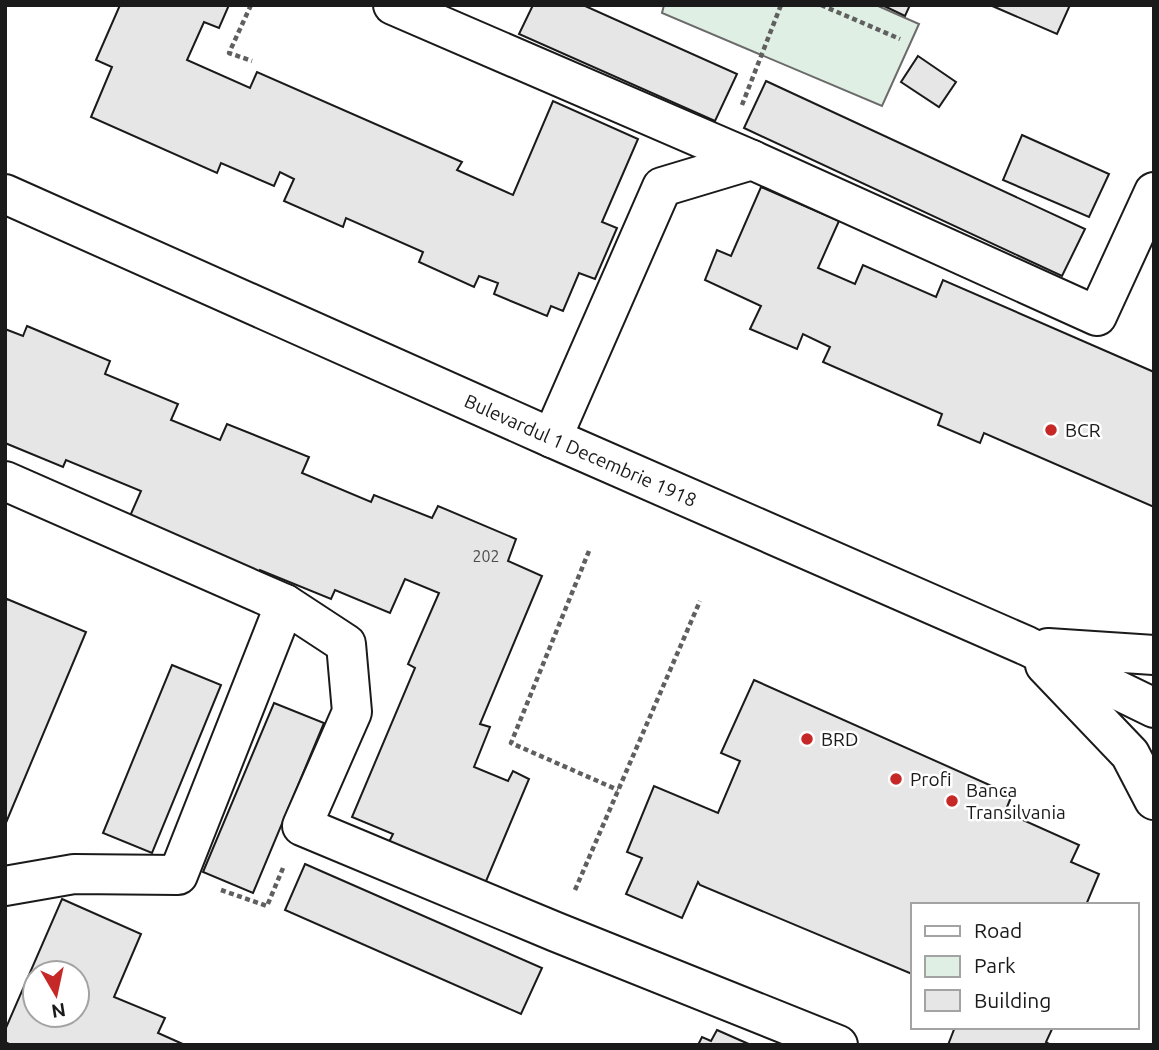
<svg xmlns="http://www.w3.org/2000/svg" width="1159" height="1050" font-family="Ubuntu,sans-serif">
  <rect width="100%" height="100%" fill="#fff"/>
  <!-- green -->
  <polygon fill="#e0efe3" stroke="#6a6a6a" stroke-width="2" points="664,5 876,5 919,24 882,106 662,13"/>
  <!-- building -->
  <g fill="#e6e6e6" stroke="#1a1a1a" stroke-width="2" fill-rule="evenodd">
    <polygon points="120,5 229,5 219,28 204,22 187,60 250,88 257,72 462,162 457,170 513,195 553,101 638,139 602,222 617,228 595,279 579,273 563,311 551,306 547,316 494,294 498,283 479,276 474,287 419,262 423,252 346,218 343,227 284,201 294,179 280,172 274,186 221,163 217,173 91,117 112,67 96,60"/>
    <polygon points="533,5 583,5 737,74 715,121 519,34"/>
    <polygon points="882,5 910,5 905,16"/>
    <polygon points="990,5 1070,5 1057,34"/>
    <polygon points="918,56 956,82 939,107 901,82"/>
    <polygon points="766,81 1085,229 1062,276 744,128"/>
    <polygon points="1022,135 1109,174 1089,217 1003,180"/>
    <polygon points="761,187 839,221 818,268 855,284 863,265 936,297 943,280 1154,372 1154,507 984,433 980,443 938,425 942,414 823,362 830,347 803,334 797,349 750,329 761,306 705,280 717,250 731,256"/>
    <polygon points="27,326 110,361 105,374 178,404 171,420 220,440 227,424 309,457 302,473 371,502 374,495 432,518 438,506 516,539 508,561 542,576 480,724 490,727 474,767 508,781 513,771 529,779 484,886 387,846 393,834 352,817 415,668 408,664 439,593 405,579 390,613 335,590 331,599 260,570 256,579 130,516 141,491 66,460 63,467 5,443 5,329 23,336"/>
    <polygon points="7,599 86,632 5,825 5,603"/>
    <polygon points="172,665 221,685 152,853 103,833"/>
    <polygon points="754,680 1012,795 1005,812 1079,845 1071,862 1099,874 1086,905 912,905 912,974 700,885 698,882 682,918 626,894 642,858 627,852 654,786 718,813 740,761 721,753"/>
    <polygon points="274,703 324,723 253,893 203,872"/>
    <polygon points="305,864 542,968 521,1014 285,910"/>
    <path d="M62,899L141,934L114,997L165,1018L158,1033L185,1045H11L5,1042V1030ZM35,973H77V1015H35Z"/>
    <polygon points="955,1027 1053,1027 1046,1042 1051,1045 948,1045"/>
    <polygon points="717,1030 751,1045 698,1045 702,1037 711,1041"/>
  </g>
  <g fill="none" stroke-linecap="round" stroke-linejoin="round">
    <!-- minor casing -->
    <g stroke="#1a1a1a" stroke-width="42">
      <g id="minor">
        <polyline points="393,5 752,160 1097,316 1154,192"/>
        <polyline points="552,438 662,187 752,160"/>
        <polyline points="5,481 285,604 346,644 352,712 302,826 556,932 838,1045"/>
        <polyline points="5,886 74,874 178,875 285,604"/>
      </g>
    </g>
    <!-- major casing -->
    <g stroke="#1a1a1a" stroke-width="42">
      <g id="major">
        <path id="s1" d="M5,194L552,438L1027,646L1154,708"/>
        <polyline points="1048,648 1154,655"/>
        <polyline points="1045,665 1130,754 1154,800"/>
      </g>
    </g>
    <!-- path -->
    <g stroke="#5f5f5f" stroke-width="4.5" stroke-dasharray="5 3.5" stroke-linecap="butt">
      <polyline points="251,5 229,53 252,61"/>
      <polyline points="821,5 900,39"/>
      <polyline points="742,105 781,5"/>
      <polyline points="589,551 511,743 618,790"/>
      <polyline points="221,890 267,906 283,868"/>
      <polyline points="575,890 700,601"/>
    </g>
    <!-- minor -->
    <use href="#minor" stroke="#fff" stroke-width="38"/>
    <!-- major -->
    <use href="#major" stroke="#fff" stroke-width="38"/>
  </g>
  <!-- markers -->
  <g fill="#c62828" stroke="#fff" stroke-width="2.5">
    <circle cx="1051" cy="430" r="7"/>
    <circle cx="807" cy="739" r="7"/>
    <circle cx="896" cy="779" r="7"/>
    <circle cx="952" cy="801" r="7"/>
  </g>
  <g text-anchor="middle" stroke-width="5" stroke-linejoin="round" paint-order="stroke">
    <!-- number labels -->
    <g font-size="16" fill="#4d4d4d">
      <text x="486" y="562">202</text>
    </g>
    <!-- poi labels -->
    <g font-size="19" fill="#1a1a1a" stroke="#fff" text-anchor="start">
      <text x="1065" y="437">BCR</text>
      <text x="821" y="746">BRD</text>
      <text x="910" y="786">Profi</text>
      <text x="966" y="797">Banca<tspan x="966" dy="22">Transilvania</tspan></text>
    </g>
    <!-- street labels -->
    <g font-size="19" fill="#1a1a1a" stroke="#fff">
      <text dy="7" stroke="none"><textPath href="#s1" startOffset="630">Bulevardul 1 Decembrie 1918</textPath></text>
    </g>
  </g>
  <!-- border -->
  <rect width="1159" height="1050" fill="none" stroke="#1a1a1a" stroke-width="14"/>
  <!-- legend -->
  <rect x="911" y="903" width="228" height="126" fill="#ffffff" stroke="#a3a3a3" stroke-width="2"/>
  <rect x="925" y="926" width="35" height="10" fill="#ffffff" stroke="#a3a3a3" stroke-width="2"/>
  <text x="974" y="938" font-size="21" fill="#1a1a1a">Road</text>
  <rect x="925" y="956" width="35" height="21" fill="#e0efe3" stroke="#a3a3a3" stroke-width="2"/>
  <text x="974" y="973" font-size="21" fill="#1a1a1a">Park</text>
  <rect x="925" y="990" width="35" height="21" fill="#e6e6e6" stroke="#a3a3a3" stroke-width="2"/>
  <text x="974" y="1008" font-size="21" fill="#1a1a1a">Building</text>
  <!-- north arrow -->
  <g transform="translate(56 994) rotate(171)"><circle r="33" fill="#ffffff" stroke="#a3a3a3" stroke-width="2"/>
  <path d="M0-5L12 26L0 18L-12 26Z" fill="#c62828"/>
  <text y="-10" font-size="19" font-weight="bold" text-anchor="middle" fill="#1a1a1a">N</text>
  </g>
</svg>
